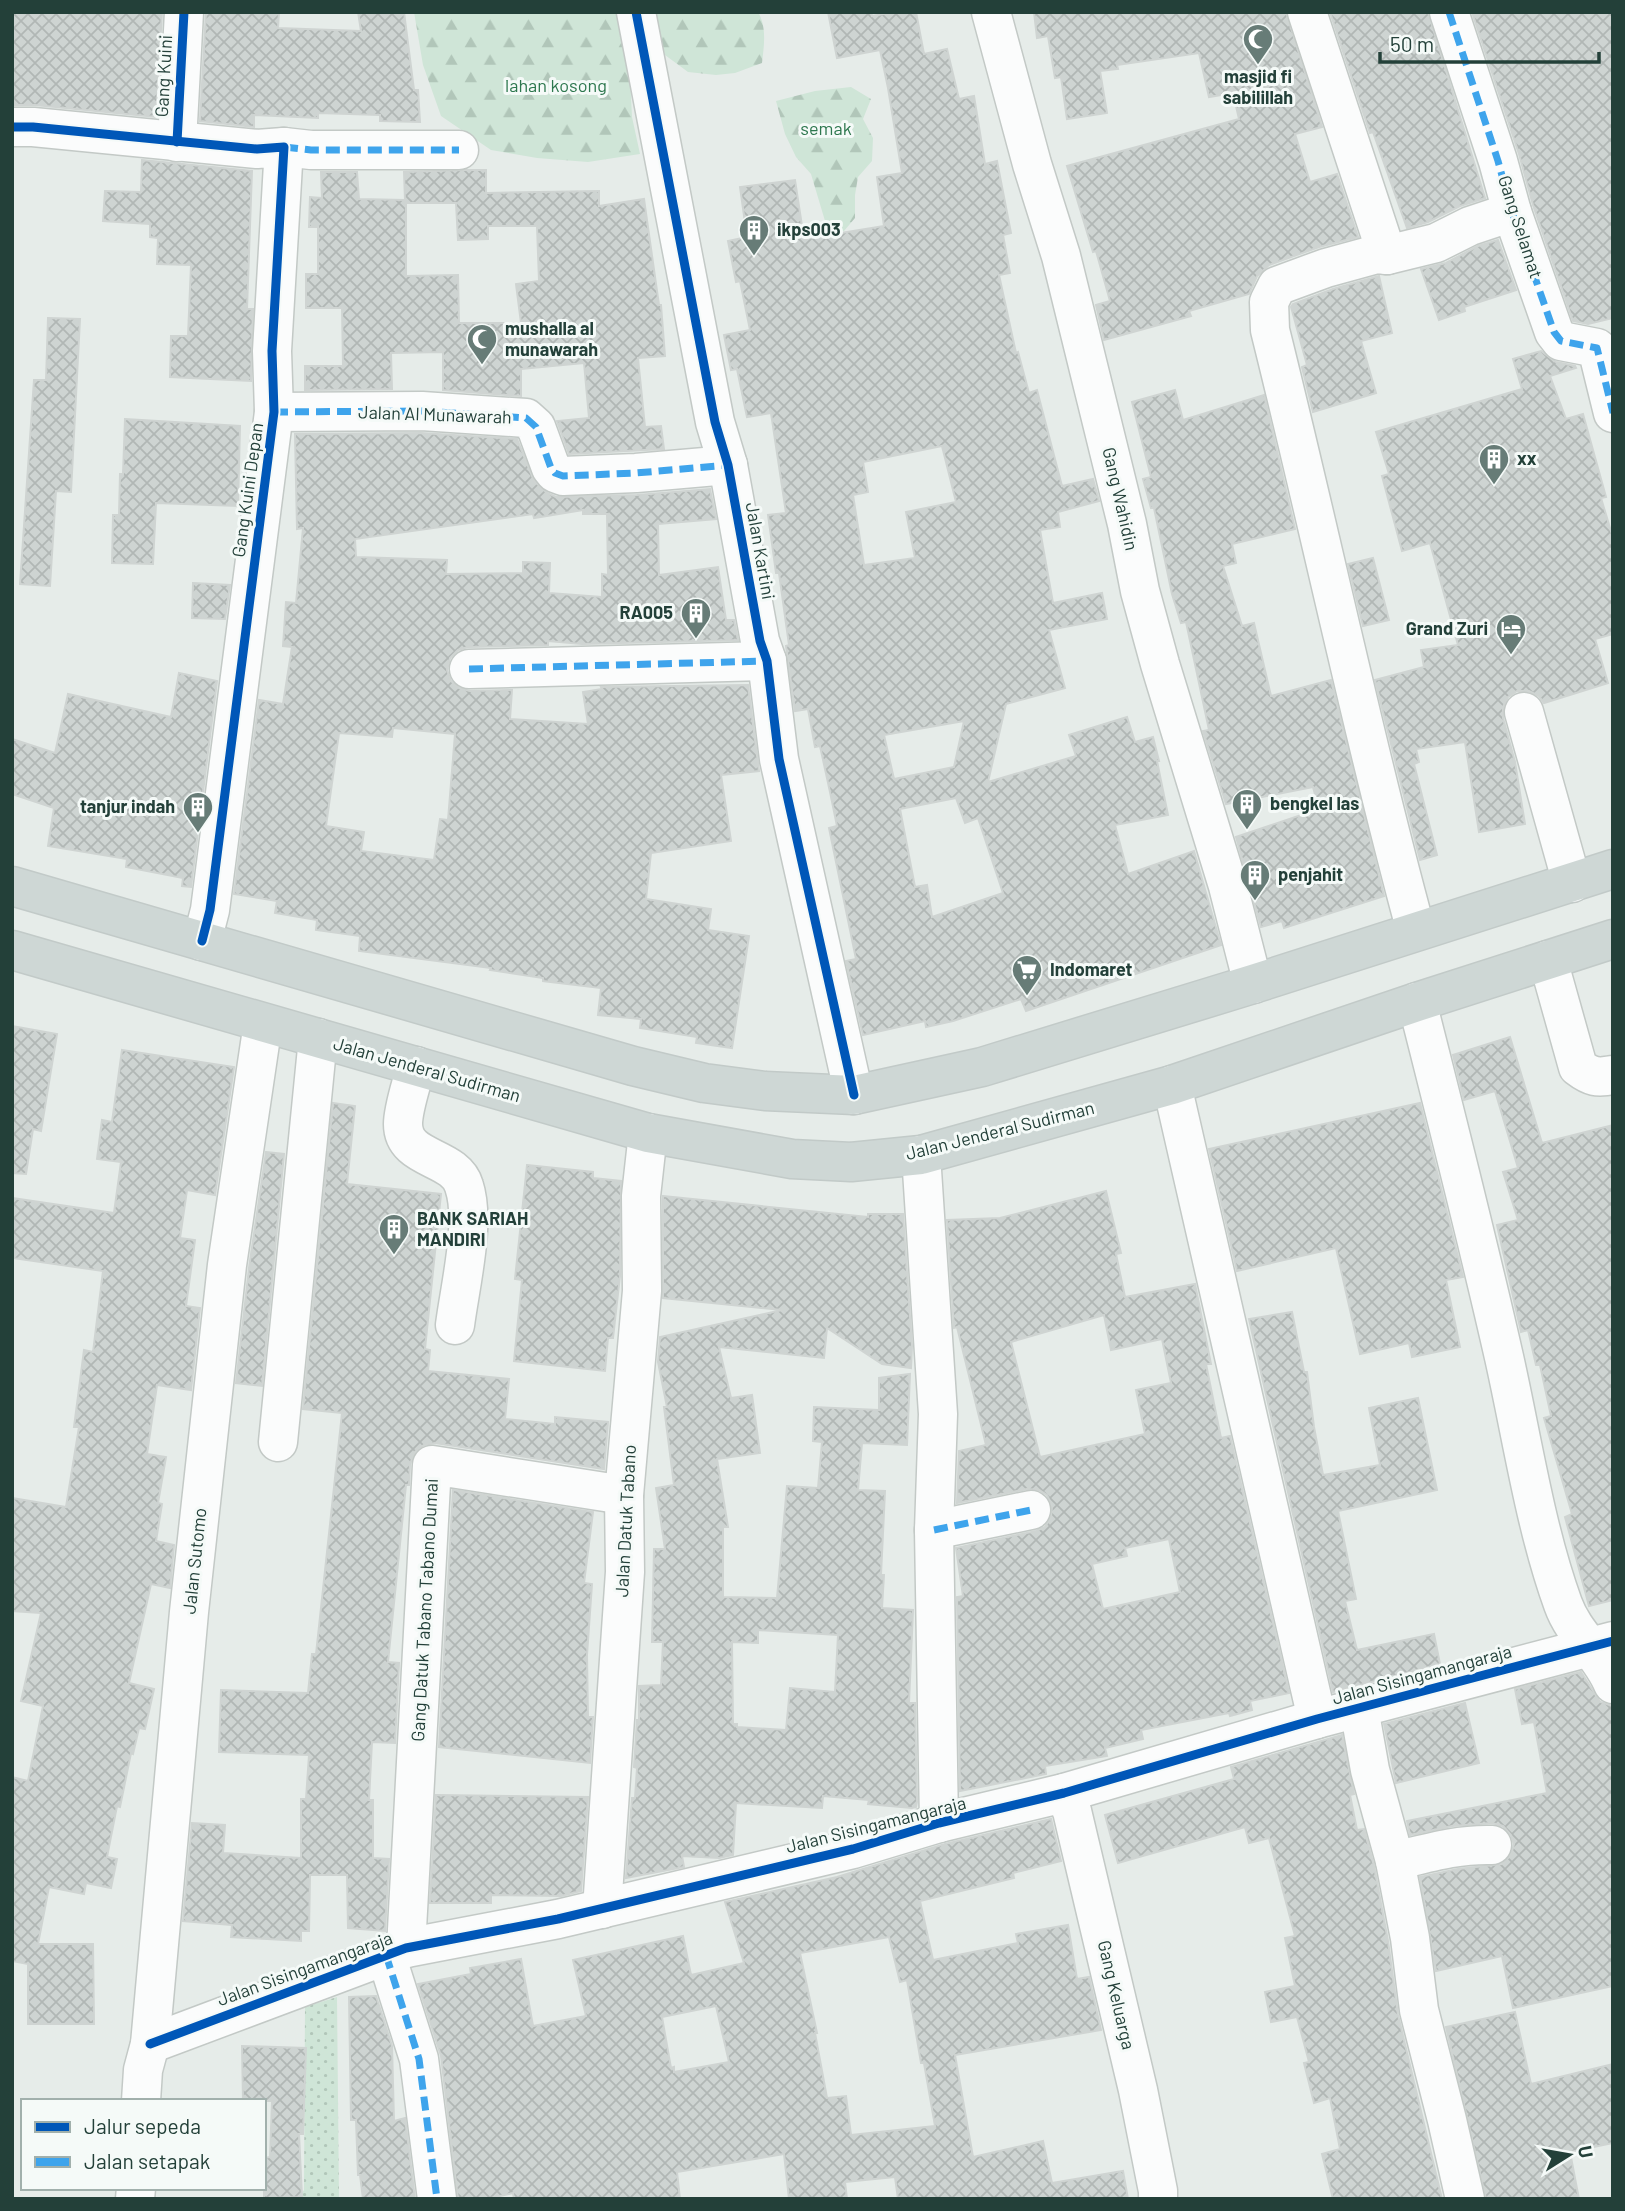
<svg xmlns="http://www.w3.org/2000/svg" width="1625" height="2211" font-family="Barlow,sans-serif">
  <defs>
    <pattern id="grass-dots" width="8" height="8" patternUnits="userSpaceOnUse" patternTransform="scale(1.75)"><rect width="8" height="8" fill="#cfe5d7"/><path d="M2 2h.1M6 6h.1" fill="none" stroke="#b1c6b9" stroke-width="1.8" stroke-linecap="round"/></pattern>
    <pattern id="forest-firs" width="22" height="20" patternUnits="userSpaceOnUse" patternTransform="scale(1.75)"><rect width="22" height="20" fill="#cfe5d7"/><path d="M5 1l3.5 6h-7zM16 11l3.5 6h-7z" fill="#b1c6b9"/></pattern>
    <pattern id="building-cross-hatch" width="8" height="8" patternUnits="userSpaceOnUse" patternTransform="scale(1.75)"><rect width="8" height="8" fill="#ced4d2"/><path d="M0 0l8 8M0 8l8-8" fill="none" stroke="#b1b7b5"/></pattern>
  </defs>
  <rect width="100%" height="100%" fill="#e6ece9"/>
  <!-- grass -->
  <polygon fill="url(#grass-dots)" points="337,1997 339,2199 298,2199 304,2190 305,2007"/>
  <!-- forest -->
  <g fill="url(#forest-firs)">
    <polygon points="414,12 616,12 630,76 632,117 640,154 588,162 537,158 491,150 441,116 423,65"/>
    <path d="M653,12H758C767,27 764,46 762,63L735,73L716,75L688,72L665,55Z"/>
    <polygon points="851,87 871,99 863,119 873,138 872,161 858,177 855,195 855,218 844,231 828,231 811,174 796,157 785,134 776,101 815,91"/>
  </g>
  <!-- building -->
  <g fill="url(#building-cross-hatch)" stroke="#cfd4d2" stroke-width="2" fill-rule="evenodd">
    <polygon points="12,12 162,12 156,117 35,105 12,105"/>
    <polygon points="206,12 279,12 278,28 361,31 358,12 404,12 414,90 418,90 420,122 380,121 380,115 318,113 318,118 254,115 254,127 200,121"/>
    <path d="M828,12H871L872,16L894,12H916L924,54L947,49L959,99L974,96L985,164L997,161L1011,233L1003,235L1010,273L999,275L1016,353L1018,352L1029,393L1037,390L1062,486L1093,479L1099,501L1058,512L1060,527L1040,530L1053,603L1102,593L1107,619L1049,630L1065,688L1006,704L988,782L1076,756L1069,735L1127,717L1135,742L1153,737L1159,761H1157L1168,815L1115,825L1128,874L1194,851L1221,945L1026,1011L1021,999L953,1021L926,1027L925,1021L863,1035L846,961L856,959L829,828L837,826L830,792L820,746L815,747L808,709L795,711L786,646L789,645L779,573H776L768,515L786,513L771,413L747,417L737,369L731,370L724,335L750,330L740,281L736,282L728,241L747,237L740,187L795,180L804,239L884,226L877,177L902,173L888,88L880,50L837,58ZM942,446L956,502L906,512L915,558L864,565L853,495L868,492L863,462ZM964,721L954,767L894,779L884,735ZM956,798L965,823L978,818L1003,893L932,917L927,885L915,887L900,809Z"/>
    <polygon points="1034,12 1286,12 1322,127 1295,134 1310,182 1337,174 1358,237 1319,247 1269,265 1257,276 1249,294 1189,311 1191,316 1104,340 1096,305 1110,301 1096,251 1093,252 1067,166 1239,119 1233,93 1209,97 1199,53 1117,65 1118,69 1100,71 1107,113 1067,119 1061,77 1055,78 1048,36 1037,38"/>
    <polygon points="1330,12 1428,12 1485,198 1460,206 1428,222 1407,228 1373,132 1370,133"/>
    <polygon points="1472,12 1613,12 1613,318 1588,324 1573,321 1533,205 1519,154"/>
    <polygon points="142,160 252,171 247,309 253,309 251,381 170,377 171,336 188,336 191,265 157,264 158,238 150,237 150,224 103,221 105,191 141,192"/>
    <path d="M465,170H486V193L599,191V206L644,199L659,305H661L665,356L638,358L645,427L661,426L664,449L569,454L557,421L589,418L584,363L521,369V396L443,390V352L391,353L392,389L305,390V366H343L342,308H306V274H318V227H309L310,197L322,198L321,172H357L359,199L405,200L404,172ZM406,203H456L458,240L488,239V226H537L539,281L516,284L521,323H459L458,275L406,276Z"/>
    <polygon points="1498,240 1516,290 1464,307 1465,311 1439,320 1421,269 1446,263 1478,246"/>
    <polygon points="1379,276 1392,333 1361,341 1376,393 1313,412 1302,367 1307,365 1291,307 1293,304 1333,289"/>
    <polygon points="48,318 80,319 71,492 56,491 50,586 20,584 34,380 46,380"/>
    <polygon points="1541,351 1556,362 1575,366 1576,368 1550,376 1566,419 1583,414 1606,497 1601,498 1613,538 1613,634 1595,639 1608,683 1544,703 1539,696 1529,691 1517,691 1508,697 1503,707 1503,718 1515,762 1525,824 1479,832 1465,742 1416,749 1419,762 1414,764 1437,855 1420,860 1375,680 1424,667 1421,650 1458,645 1430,543 1402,551 1382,476 1389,474 1376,432 1522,389 1513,359"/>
    <polygon points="1175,390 1183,420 1264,395 1295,529 1232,544 1236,563 1223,566 1242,626 1254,623 1271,696 1331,680 1384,896 1284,928 1282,921 1261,927 1236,837 1319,809 1313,787 1226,804 1203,731 1209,730 1186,622 1181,623 1172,594 1154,508 1151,508 1143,479 1151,477 1132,402"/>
    <polygon points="125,419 240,426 238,506 156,503 153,564 112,563 113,515 119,515 120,474 123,474"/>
    <path d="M421,433L517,439L534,481L547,493L556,497L637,495L710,489L716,519L658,524L659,575L718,567L726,620H734L738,640L582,644L548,641V645L468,647L458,650L450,658L447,670L451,681L459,688L470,691L512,690L510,719L588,724L583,692L602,689L601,687L748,685L759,771L721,775L731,841L651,853L646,899L711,909L708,930L749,936L732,1048L696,1043L697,1037L640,1028L641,1019L598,1015L601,988L543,981V978L490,970L491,968L359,951L360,936L316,930L317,920L275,913L277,901L234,894L259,700L283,704L292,647L283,646L286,602L296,603L303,528L297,529L295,434ZM583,510V514H607L608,575L602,574V597L549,593L550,563L523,562V573L446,574L447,560L356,557L355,539L533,514L534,518ZM393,728L455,734L448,820L440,819L434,860L361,851L364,832L326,826L339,733L392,737Z"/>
    <polygon points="1373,558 1389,620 1363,626 1348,564"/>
    <polygon points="193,583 230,585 225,619 192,618"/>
    <polygon points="179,673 217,681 191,887 182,886 183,878 126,867 127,859 48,846 54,808 12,794 12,739 55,753 68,694 171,717"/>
    <polygon points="12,1026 57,1034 41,1131 33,1129 26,1174 12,1173"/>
    <polygon points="1510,1037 1542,1143 1613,1125 1613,1600 1589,1606 1565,1517 1572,1514 1544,1418 1551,1416 1540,1365 1536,1365 1528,1330 1521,1332 1497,1225 1518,1220 1503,1172 1518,1168 1495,1091 1464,1100 1453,1055"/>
    <polygon points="122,1050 234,1067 215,1195 187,1190 180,1238 195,1240 186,1306 200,1308 191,1390 157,1385 147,1454 166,1457 158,1503 162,1504 156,1541 174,1545 170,1588 151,1584 129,1683 154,1689 145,1729 139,1728 133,1754 131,1753 120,1807 117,1806 107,1857 117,1859 111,1888 86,1883 84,1894 49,1887 38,1944 93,1944 94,2024 28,2024 28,1964 12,1961 12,1777 28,1781 43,1706 21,1701 41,1613 12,1611 12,1498 66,1507 79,1427 74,1427 84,1350 93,1352 103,1271 12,1258 12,1198 114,1213 121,1162 97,1159 102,1120 112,1122"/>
    <polygon points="333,1103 355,1106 347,1184 441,1194 425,1349 430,1350 428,1371 509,1379 505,1419 555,1424 555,1417 608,1422 604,1469 435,1443 424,1445 415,1452 410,1464 409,1485 406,1485 388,1662 399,1663 395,1743 372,1742 369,1800 373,1800 373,1858 389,1859 385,1931 348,1928 347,1875 310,1875 309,1931 301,1931 301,1941 231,1937 232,1925 183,1921 192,1823 225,1825 223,1853 301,1858 301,1799 306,1799 309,1755 219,1752 221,1690 308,1693 312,1654 316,1654 342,1413 303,1409"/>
    <polygon points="1420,1103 1463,1277 1446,1280 1460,1347 1412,1357 1409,1343 1360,1354 1336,1248 1237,1271 1209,1149"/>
    <polygon points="266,1152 284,1154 262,1386 236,1383 249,1268"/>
    <polygon points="527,1165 593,1172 593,1178 621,1181 620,1276 613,1338 608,1338 605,1371 514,1361 522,1280 515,1279"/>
    <path d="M1106,1191L1121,1253L1116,1254L1125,1297L1195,1284L1211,1364H1206L1221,1438L1230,1436L1289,1693L1250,1701L1252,1710L1230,1716L1229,1713L1141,1730L1143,1739L1105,1748L1107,1756L1045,1766L1046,1774L960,1791L957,1597L963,1596L956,1548L1036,1531L1045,1527L1051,1517L1052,1506L1047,1495L1039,1490L1027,1489L957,1503L959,1451L986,1445L957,1327L954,1328L947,1220L1000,1218ZM1104,1315L1111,1350L1162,1339L1171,1383L1136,1390L1145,1434L1040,1457L1011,1342ZM1169,1539L1180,1592L1103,1609L1092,1564L1127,1556L1125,1548Z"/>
    <path d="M663,1196L868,1217V1214H903L912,1346L911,1368L882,1364L827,1328L824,1358L719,1347L731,1398L752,1395L760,1453L717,1459L728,1527H723V1597L777,1598L787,1486L818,1488L822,1442L813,1441L814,1407L879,1410V1378L910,1374L907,1445L862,1443L858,1490L885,1491L881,1575H884L882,1608L913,1610L909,1703H915L917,1802L916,1807L912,1808L868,1804L869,1800L823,1796L822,1808L736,1803L733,1855L719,1858L682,1856L684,1867L626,1878L632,1798H635L637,1768L634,1767L637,1720H639V1686L661,1685L663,1642H652L654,1549H665L656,1488L674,1485L664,1407H667L658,1362L660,1337L782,1310L663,1298ZM758,1630L838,1635L835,1692L790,1688L786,1730L737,1727V1724H733L732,1642L758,1643Z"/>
    <polygon points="1292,1312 1304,1372 1307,1372 1314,1427 1323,1475 1380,1465 1369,1408 1418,1398 1437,1490 1338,1511 1356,1599 1345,1601 1357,1650 1434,1634 1440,1664 1333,1692 1249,1319"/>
    <polygon points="453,1490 593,1512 584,1583 592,1584 587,1655 588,1717 593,1717 590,1763 439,1747"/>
    <polygon points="1581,1672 1600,1702 1613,1706 1613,1986 1513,2008 1502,1956 1436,1971 1420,1877 1458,1869 1502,1864 1511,1855 1514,1844 1511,1835 1503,1826 1492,1823 1452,1826 1410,1835 1407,1821 1547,1793 1534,1722 1522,1724 1515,1689"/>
    <polygon points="1465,1703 1479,1763 1396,1783 1384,1724"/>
    <polygon points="1342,1735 1354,1794 1350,1795 1357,1830 1364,1829 1374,1866 1388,1941 1398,2015 1442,2199 1333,2199 1322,2154 1340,2149 1330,2098 1314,2103 1304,2063 1309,2062 1297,2017 1271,2022 1265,1992 1295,1986 1285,1938 1295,1936 1269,1838 1249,1843 1245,1827 1118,1863 1105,1815 1234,1779 1231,1767"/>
    <polygon points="436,1795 588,1797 581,1891 561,1896 491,1895 491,1903 430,1903"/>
    <path d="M1051,1819L1061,1861L1013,1873L1014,1878L920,1901L933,1960L1018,1943L1016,1934L1068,1925L1077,1979L1089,1977L1101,2030L955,2055L973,2157L1043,2141L1052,2183L1123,2171L1128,2199H898L895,2177L845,2182L847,2199H789L784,2154L677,2172L680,2199H514L513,2193L487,2199H458L441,2056L418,1984L471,1974L470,1968L521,1959L533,2026L586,2016L573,1960L683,1936L691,1975L744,1963L725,1902L837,1877L945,1844ZM889,1937L900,1982L907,1980L921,2063H924L935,2126L851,2135L846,2096L827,2098L815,2033H817L800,1953ZM716,2006L729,2062L674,2072V2067L671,2068L662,2017Z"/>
    <polygon points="376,1996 392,2046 394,2121 405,2118 415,2199 363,2199 360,2175 358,2175 356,2120 351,2120 349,1997"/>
    <polygon points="1515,2012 1531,2084 1613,2064 1613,2143 1570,2152 1579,2199 1486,2199 1446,2027"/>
    <polygon points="242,2046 306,2048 303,2134 299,2134 302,2197 264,2198 264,2158 270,2157 272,2101 243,2101"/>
  </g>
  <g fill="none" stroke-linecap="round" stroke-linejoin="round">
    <!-- minor casing -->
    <g stroke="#c3c9c6" stroke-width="41">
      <g id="minor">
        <polyline points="636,12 715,422 728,465 760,641 767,661 779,759 854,1095"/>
        <polyline points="991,12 1032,164 1061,256 1127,524 1140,591 1160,664 1228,886 1253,984"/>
        <polyline points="1307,12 1387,255"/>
        <polyline points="1449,12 1498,161 1512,212 1554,332 1561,341 1597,348 1613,413"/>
        <polyline points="12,127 33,127 257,149 284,147 272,351 274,412 210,910 202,941"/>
        <polyline points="177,142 184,12"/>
        <polyline points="284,147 311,150 459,150"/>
        <polyline points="274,412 422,411 526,418 536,427 551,468 555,473 563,476 636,473 728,465"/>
        <polyline points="469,669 767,661"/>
        <polyline points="1524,712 1572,883"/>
        <path d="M1416,931C1362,732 1320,530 1270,330L1269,302L1277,286L1326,268L1377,254L1387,255L1436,243L1470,226L1512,212"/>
        <path d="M1548,960L1578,1067C1591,1077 1597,1078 1613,1075"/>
        <path d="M1417,1002C1447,1120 1477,1238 1504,1357C1522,1437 1535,1527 1563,1604C1574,1635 1601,1654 1613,1684"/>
        <path d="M416,1066C412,1083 403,1108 403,1124C403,1161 455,1155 464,1186C476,1222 460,1286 455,1325"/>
        <polyline points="1172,1085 1317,1719"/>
        <polyline points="921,1155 938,1414 934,1530 939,1823"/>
        <polyline points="278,1442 318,1038"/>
        <polyline points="934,1530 1031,1510"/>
        <polyline points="1359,1708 1370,1770 1395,1861 1410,1938 1419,2010 1447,2120 1465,2199"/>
        <polyline points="1064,1793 1072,1811 1138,2090 1158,2191 1158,2199"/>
        <path d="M1395,1861C1428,1853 1458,1844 1492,1845"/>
        <polyline points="602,1909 625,1572 624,1495 642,1291 641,1196 648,1133"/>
        <polyline points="406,1948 432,1465 624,1495"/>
        <polyline points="386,1955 419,2059 437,2199"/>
        <polyline points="150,2044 406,1948 558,1919 853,1849 939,1823 1064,1793 1317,1719 1613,1641"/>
        <polyline points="141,2101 143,2070 150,2044 189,1612 227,1265 263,1023"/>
        <polyline points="135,2199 136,2188"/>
      </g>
    </g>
    <!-- major casing -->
    <g stroke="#c2cac8" stroke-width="41">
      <g id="major">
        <polyline points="12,886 633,1066 704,1083 765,1091 854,1095 982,1067 1253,984 1613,869"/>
        <polyline points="12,950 648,1133 792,1159 851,1162 921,1155 1172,1085 1417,1002 1613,939"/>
      </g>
    </g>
    <!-- minor -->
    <use href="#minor" stroke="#fbfcfc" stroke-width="38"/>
    <!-- major -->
    <use href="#major" stroke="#ced7d5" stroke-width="38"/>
    <!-- quiet -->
    <g stroke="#3ea4ec" stroke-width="7" stroke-dasharray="14 7" stroke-linecap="butt">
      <polyline points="1449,12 1498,161 1512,212 1554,332 1561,341 1597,348 1613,413"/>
      <polyline points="284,147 311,150 459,150"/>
      <polyline points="274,412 422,411 526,418 536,427 551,468 555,473 563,476 636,473 728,465"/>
      <polyline points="469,669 767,661"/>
      <polyline points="934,1530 1031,1510"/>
      <polyline points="386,1955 419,2059 437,2199"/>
    </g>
    <!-- cycleway casing -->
    <g stroke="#f5faf8" stroke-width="13">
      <g id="cycleway">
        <polyline points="636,12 715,422 728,465 760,641 767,661 779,759 854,1095"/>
        <polyline points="12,127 33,127 257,149 284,147 272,351 274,412 210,910 202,941"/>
        <polyline points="177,142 184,12"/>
        <polyline points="150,2044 406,1948 558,1919 853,1849 939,1823 1064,1793 1317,1719 1613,1641"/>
      </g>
    </g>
    <!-- cycleway -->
    <use href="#cycleway" stroke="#0057b8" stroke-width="9"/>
  </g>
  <!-- icons -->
  <defs>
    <g id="mosque-pin" transform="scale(1.575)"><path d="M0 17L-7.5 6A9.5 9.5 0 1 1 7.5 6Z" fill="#677c77" stroke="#f5faf8"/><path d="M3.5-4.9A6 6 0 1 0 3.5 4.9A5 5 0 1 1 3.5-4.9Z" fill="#fff"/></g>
    <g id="building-pin" transform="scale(1.575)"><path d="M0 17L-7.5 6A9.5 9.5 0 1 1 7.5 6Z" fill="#677c77" stroke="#f5faf8"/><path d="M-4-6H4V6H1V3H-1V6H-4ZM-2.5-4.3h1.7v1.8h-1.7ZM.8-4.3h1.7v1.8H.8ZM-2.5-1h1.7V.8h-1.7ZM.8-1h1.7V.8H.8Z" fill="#fff"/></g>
    <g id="hotel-pin" transform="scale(1.575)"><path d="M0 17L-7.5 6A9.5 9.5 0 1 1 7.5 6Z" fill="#677c77" stroke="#f5faf8"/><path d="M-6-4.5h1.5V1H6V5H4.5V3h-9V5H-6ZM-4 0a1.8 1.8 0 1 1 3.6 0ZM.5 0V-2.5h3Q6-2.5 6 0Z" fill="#fff"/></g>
    <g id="supermarket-pin" transform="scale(1.575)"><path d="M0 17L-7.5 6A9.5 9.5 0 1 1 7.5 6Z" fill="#677c77" stroke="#f5faf8"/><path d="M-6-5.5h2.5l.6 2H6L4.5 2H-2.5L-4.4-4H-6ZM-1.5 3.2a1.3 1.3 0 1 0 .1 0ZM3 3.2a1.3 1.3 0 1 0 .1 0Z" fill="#fff"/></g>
  </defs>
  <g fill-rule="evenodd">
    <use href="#mosque-pin" x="1258" y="39"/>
    <use href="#building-pin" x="754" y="230"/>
    <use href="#mosque-pin" x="482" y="339"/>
    <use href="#building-pin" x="1494" y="459"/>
    <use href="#building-pin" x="696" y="613"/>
    <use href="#hotel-pin" x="1511" y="629"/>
    <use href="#building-pin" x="1247" y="804"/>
    <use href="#building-pin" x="198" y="807"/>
    <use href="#building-pin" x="1255" y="875"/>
    <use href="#supermarket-pin" x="1027" y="970"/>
    <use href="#building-pin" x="394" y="1229"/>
  </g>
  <g text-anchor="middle" stroke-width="6" stroke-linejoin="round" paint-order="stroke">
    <!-- street labels -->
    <g font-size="18" fill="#234039" stroke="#f5faf8">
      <text transform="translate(164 76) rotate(-87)" y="6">Gang Kuini</text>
      <text transform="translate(1520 227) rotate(72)" y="6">Gang Selamat</text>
      <text transform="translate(435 415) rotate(2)" y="6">Jalan Al Munawarah</text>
      <text transform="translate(248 490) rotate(-82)" y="6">Gang Kuini Depan</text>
      <text transform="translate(1120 499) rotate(77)" y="6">Gang Wahidin</text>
      <text transform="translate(760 551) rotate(80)" y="6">Jalan Kartini</text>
      <text transform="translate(427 1070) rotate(16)" y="6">Jalan Jenderal Sudirman</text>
      <text transform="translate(1000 1131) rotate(-14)" y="6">Jalan Jenderal Sudirman</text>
      <text transform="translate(626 1521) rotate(-87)" y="6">Jalan Datuk Tabano</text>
      <text transform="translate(195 1561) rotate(-84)" y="6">Jalan Sutomo</text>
      <text transform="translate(425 1610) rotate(-87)" y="6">Gang Datuk Tabano Tabano Dumai</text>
      <text transform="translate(1422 1675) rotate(-15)" y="6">Jalan Sisingamangaraja</text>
      <text transform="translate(876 1825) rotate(-14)" y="6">Jalan Sisingamangaraja</text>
      <text transform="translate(305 1969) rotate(-20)" y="6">Jalan Sisingamangaraja</text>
      <text transform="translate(1116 1995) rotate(77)" y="6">Gang Keluarga</text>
    </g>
    <!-- poi labels -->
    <g font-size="18" font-weight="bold" fill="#234039" stroke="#f5faf8" text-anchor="start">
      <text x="1258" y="83" text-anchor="middle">masjid fi<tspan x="1258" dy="21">sabilillah</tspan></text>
      <text x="777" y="236">ikps003</text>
      <text x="505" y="335">mushalla al<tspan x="505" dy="21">munawarah</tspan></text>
      <text x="1517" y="465">xx</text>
      <text x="673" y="619" text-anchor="end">RA005</text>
      <text x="1488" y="635" text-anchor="end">Grand Zuri</text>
      <text x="1270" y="810">bengkel las</text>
      <text x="175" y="813" text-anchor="end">tanjur indah</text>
      <text x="1278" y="881">penjahit</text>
      <text x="1050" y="976">Indomaret</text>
      <text x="417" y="1225">BANK SARIAH<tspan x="417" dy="21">MANDIRI</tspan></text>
    </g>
    <!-- park labels -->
    <g font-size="18" fill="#2d774e" stroke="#f5faf8">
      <text x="556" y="92">lahan kosong</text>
      <text x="826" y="135">semak</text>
    </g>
  </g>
  <!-- border -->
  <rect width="1625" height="2211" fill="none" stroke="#234039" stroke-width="28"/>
  <!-- legend -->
  <rect x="21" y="2099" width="245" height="91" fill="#f5faf8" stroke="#a1b0ac" stroke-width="2"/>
  <rect x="35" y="2122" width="35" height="10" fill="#0057b8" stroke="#a1b0ac" stroke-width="2"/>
  <text x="84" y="2134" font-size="21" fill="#234039">Jalur sepeda</text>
  <rect x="35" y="2157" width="35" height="10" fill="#3ea4ec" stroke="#a1b0ac" stroke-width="2"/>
  <text x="84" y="2169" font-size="21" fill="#234039">Jalan setapak</text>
  <!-- north arrow -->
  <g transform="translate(1569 2155) rotate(79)" stroke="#f5faf8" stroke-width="5" paint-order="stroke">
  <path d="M0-5L12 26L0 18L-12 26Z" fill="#234039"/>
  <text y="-10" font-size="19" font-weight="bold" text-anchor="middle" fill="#234039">U</text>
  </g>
  <!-- scale -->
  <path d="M1380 52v10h219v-10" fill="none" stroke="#234039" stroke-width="3.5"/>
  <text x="1390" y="52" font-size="21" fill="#234039" stroke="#f5faf8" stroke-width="5" paint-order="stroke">50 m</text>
</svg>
